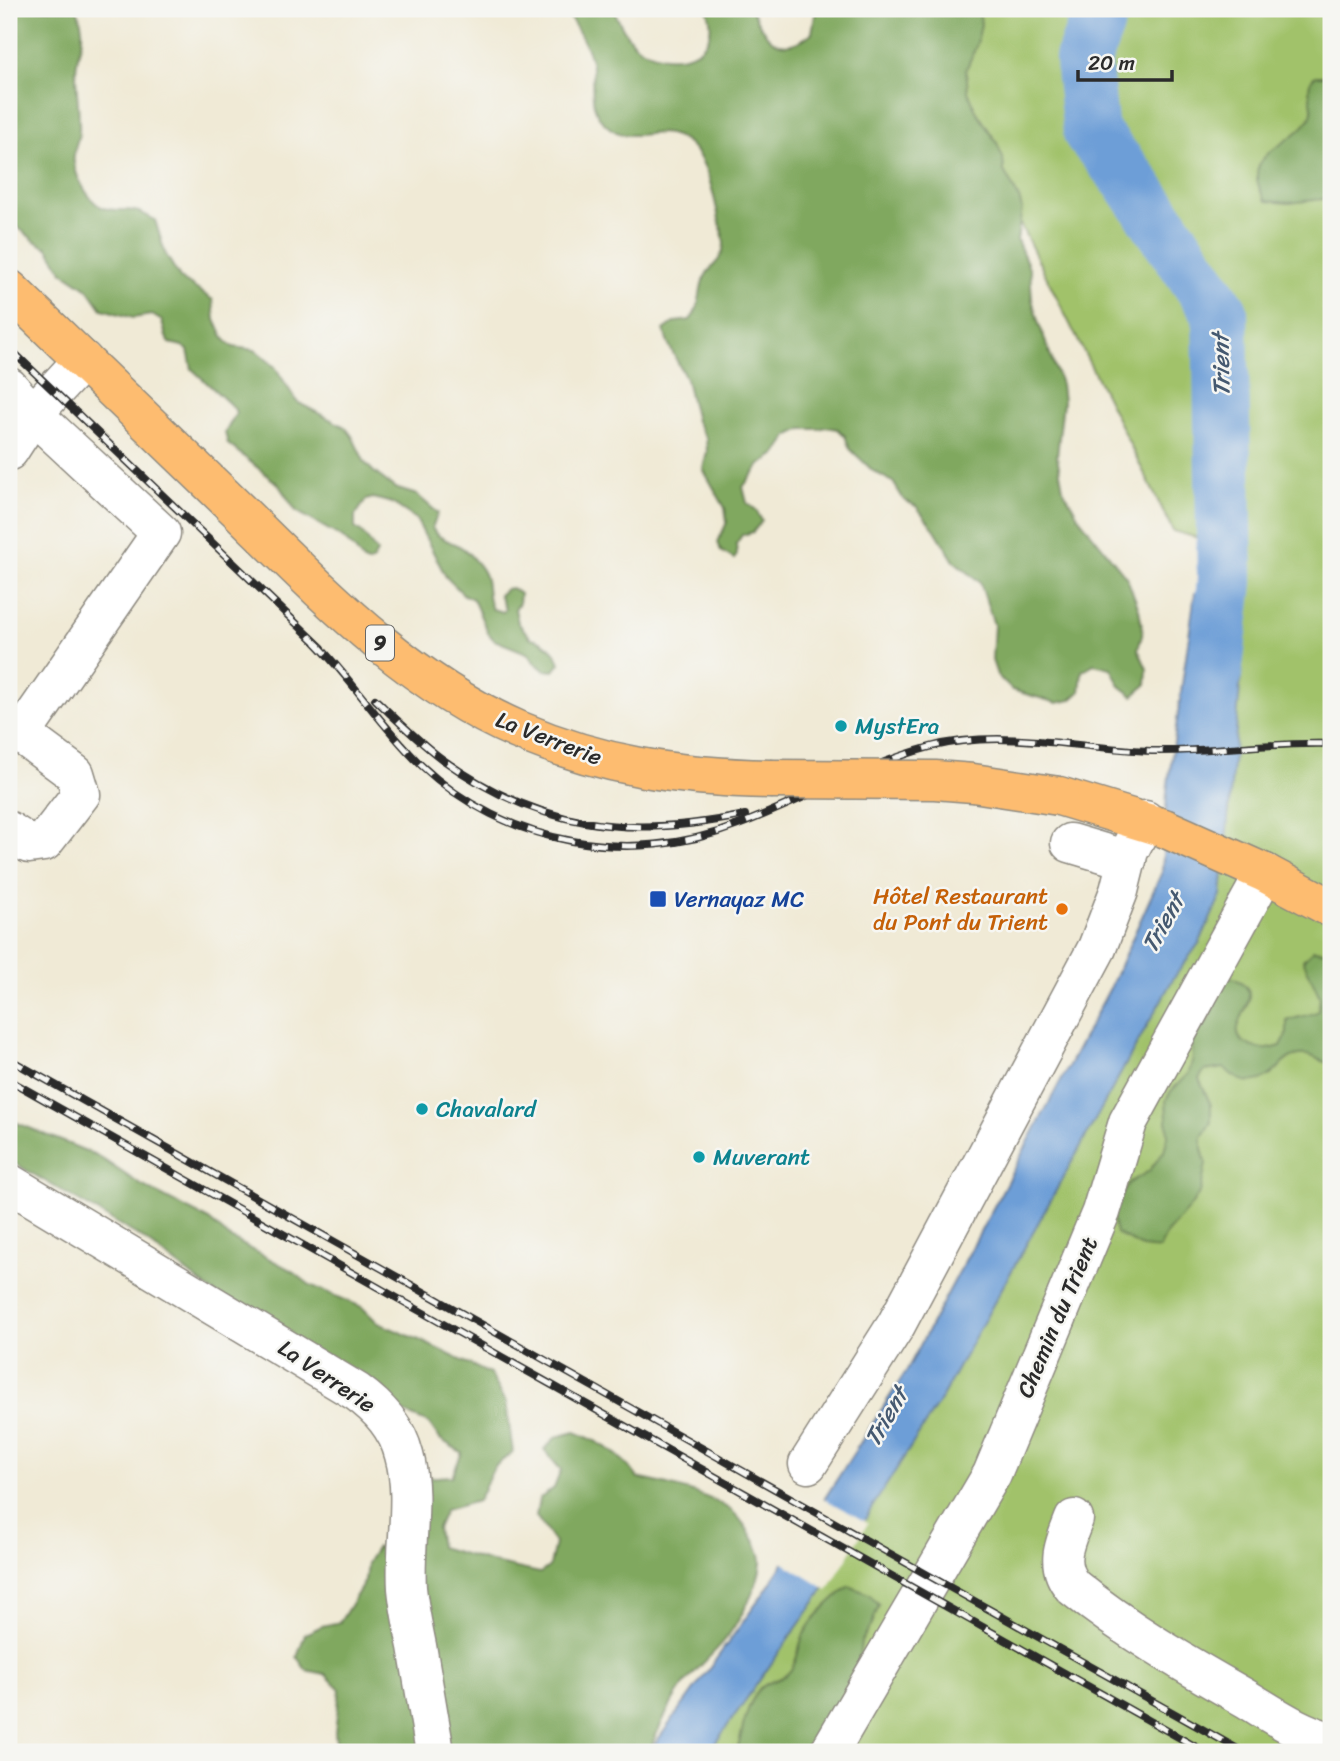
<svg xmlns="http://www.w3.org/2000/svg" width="1340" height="1761" font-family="Sriracha,sans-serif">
  <rect width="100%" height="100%" fill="#f6f6f2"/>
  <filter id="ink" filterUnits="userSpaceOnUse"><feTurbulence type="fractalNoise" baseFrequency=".0143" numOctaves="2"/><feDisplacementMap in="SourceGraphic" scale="14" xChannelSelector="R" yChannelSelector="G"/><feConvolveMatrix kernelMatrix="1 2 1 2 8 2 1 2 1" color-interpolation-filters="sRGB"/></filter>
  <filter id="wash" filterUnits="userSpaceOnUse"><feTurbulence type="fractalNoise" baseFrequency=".00686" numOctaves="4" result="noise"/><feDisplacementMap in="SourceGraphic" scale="28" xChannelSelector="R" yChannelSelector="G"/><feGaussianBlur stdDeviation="1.57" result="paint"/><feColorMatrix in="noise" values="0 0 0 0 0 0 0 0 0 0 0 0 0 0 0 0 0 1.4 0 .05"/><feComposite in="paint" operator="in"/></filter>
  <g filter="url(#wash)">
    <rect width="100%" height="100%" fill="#f0ead6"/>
    <!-- green -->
    <polygon fill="#a1c26b" stroke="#66764b" stroke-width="2" points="913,9 1331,9 1331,1752 666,1752 796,1572 1187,882 1236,549 1173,531"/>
    <!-- forest -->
    <g fill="#80a85f" stroke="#566a45" stroke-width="2">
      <path d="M9,9H77C89,41 77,43 76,72C76,91 80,112 79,132C78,142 72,153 74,163C76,177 87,197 98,205C110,213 122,208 135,211C142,212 149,217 155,220L165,253L180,278L213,300L215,320L225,340L233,347L255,350L265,358L275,367L297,402L345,427L352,436L365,463L374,472L395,488L417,495L438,513L432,528C438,539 448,540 459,546C466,549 471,556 476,562C493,581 483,590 492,609L503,612L505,609L499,595L506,589L512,588L520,594L519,603L515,609L518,623L531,638C544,640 556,651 560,663L554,671L544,670L534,662L529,654L494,640L488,633L473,599L464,595L446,577L416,519L392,503L373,498L366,500L355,516V528L362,533L377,552L373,560L368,563L363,561L355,550L343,538L296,511L278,484L228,444L225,433L236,413L234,408L192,369L188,350L182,346L170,343L166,337L162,321L152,315L133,318L102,309L88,289L63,272L48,248L36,242L9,220Z"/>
      <path d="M564,9H613C619,21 626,37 637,46C669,69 725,57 707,9H751C765,38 779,59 812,33L816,9H979L981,24L977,44L966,70L968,91L975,109L997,143L1003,158L1004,171L1019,198L1022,209L1017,240L1030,270L1032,299L1038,321L1061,384L1063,402L1057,456L1063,489L1080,519L1127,578L1139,609L1143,632L1138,649L1147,669L1146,685L1133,696L1120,686L1111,668L1094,664L1082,671L1080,692L1071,700L1057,703L1012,690L997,675L992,660L994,625L980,582L954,561L935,530L916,506L904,500L893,482L873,471L850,449L845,436L838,429L826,427L819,429H802L788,436L776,454L760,465L743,487L747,503L756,510L762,521L753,532L742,535L736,544L737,555L734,559L721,551L718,542L727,522L725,508L703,469L707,452L706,438L696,421L686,379L667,341L664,330L675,322L690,320C701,307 698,296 703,281C708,266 722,264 724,245C724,237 721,227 719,219C713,192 706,149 678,137C650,124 625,151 600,118C588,103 595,78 591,61C586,42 575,25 564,9Z"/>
      <path d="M1315,76H1326L1331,81V198L1289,203L1266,201C1236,153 1287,150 1308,121C1320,105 1300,90 1315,76Z"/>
      <path d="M1313,950L1331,952V1063C1317,1063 1314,1051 1295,1056C1284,1058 1278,1071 1269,1076C1253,1086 1236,1082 1225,1068L1204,1071L1199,1079L1211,1105V1122L1202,1137V1149L1206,1163L1201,1190L1191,1206L1167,1233L1159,1249L1142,1247L1116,1233L1111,1211L1129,1183L1149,1171L1164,1151L1168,1136L1166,1100L1171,1091L1189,1073L1193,1058L1192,1042C1210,1014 1215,1022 1216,985L1227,976C1282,992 1212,1029 1249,1045C1264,1051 1266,1050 1281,1046L1287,1033V1021C1298,1016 1308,1017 1318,1011L1320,997L1303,960Z"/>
      <path d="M9,1117L17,1123L96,1155L141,1185L209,1220L230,1238L291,1270L310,1285L362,1307L378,1323L417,1339L490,1374L506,1402L513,1452L494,1467L478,1501L445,1510L437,1528L440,1547L498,1564L540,1573L550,1566L555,1543L536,1516L539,1499L554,1488L561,1470L544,1450L556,1437L575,1432C602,1443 621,1454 638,1478C665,1484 706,1493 729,1509C742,1518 762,1548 761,1563C759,1587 739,1622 724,1641C710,1658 690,1674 678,1693C666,1711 658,1731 649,1751L337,1752L335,1732L340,1689L325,1674L306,1670L297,1657L305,1634L322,1626L340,1622L365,1581L367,1563L377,1547L387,1552L414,1573L422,1478L452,1476L462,1453L440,1439L429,1423L400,1411L291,1340L278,1321L259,1309L221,1298L142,1238L9,1160Z"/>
      <path d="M849,1586L869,1594L879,1605L872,1624L861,1642L859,1659L848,1688L813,1752H737C742,1733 745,1707 759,1690C766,1681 779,1681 787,1674C798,1665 798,1645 804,1634C814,1615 834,1599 849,1586Z"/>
    </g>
    <!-- water -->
    <polygon fill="#6d9ed7" stroke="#4c6481" stroke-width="2" points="1195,593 1248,600 1221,895 1200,942 1173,979 938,1404 871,1509 833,1576 709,1752 649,1752 766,1590 907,1370 1110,988 1162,872 1167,791"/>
    <!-- pier -->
    <polygon fill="#f0ead6" points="821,1497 868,1523 828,1590 780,1561"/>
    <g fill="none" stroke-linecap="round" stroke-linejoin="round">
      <!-- river -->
      <polyline stroke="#6d9ed7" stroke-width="56" points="1102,9 1083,59 1091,132 1133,184 1220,312 1225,582 1214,674"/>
    </g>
  </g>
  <g filter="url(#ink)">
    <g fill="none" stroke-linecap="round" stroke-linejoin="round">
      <!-- minor casing -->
      <g stroke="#8e8a80" stroke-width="41">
        <g id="minor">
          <polyline points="9,387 33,414 161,533 28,725 29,740 75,774 81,794 44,842 29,844 9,831"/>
          <polyline points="9,451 33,414 83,360"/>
          <polyline points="1070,843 1127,860"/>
          <path d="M9,1183L357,1392C379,1408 397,1427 404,1455C416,1497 404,1544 407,1588C409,1608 413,1627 417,1646C423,1682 429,1717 435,1752"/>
          <polyline points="808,1464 896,1325 1097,948 1119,891 1129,851 1145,820"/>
          <path d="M1074,1519C1064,1544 1054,1565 1073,1587C1126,1630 1185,1664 1245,1698C1272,1714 1300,1734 1331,1741"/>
          <polyline points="829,1752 992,1474 1101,1212 1128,1122 1265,873"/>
        </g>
      </g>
      <!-- major casing -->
      <g stroke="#8e8a80" stroke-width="41">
        <g id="major">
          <path d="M9,289C85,362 161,436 237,509C322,592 407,682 518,730C602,766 678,777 770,779"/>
          <polyline points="1059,796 1164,828 1265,873 1331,908"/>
        </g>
      </g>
      <!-- minor -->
      <use href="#minor" stroke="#fff" stroke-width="38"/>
      <!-- major -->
      <use href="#major" stroke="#fdbc6f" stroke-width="38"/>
      <!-- rail casing -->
      <g stroke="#2b2b2b" stroke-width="8">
        <g id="rail">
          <polyline points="9,348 322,648"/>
          <path d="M315,642C353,681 382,727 421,765C505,845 631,867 738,825C802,801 863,765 930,747C1003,728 1078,749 1152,751C1212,752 1272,742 1331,744"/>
          <path d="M375,699C396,719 418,741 442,759C539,829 629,839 745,815"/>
          <polyline points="9,1059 1243,1752"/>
          <polyline points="9,1080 1205,1752"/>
        </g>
      </g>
      <!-- rail -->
      <use href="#rail" stroke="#f6f6f2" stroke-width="5" stroke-dasharray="16" stroke-linecap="butt"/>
      <!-- major-bridge casing -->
      <g stroke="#8e8a80" stroke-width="41" stroke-linecap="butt">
        <polyline id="major-bridge" points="770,779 935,780 973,783 1059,796"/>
      </g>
      <!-- major-bridge -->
      <use href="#major-bridge" stroke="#fdbc6f" stroke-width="38"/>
    </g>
  </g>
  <!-- markers -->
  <g fill="#0f9aa8" stroke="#f6f6f2" stroke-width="2.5">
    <circle cx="841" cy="726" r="7"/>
    <circle cx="422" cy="1109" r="7"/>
    <circle cx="699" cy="1157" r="7"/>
  </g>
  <rect fill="#1a4fb4" stroke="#f6f6f2" stroke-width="2.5" x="649" y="890" width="18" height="18" rx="3.5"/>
  <circle fill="#e8710a" stroke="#f6f6f2" stroke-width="2.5" cx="1062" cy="909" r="7"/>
  <g text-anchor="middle" stroke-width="5" stroke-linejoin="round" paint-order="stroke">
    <!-- shield labels -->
    <rect fill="#f6f6f2" stroke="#686867" stroke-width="2" x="366" y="625.5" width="28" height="35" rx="5"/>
    <g font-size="21" font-weight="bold" fill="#2b2b2b">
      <text x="380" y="650">9</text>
    </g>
    <!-- culture labels -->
    <g font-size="23" fill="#0d838f" stroke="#f6f6f2" text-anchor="start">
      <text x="855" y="734">MystEra</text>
      <text x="436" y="1117">Chavalard</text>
      <text x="713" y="1165">Muverant</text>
    </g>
    <!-- street labels -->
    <g font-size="23" fill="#2b2b2b" stroke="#f6f6f2">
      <text transform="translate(549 738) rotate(21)" y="8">La Verrerie</text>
      <text transform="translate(1057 1317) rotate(-67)" y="8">Chemin du Trient</text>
      <text transform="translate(327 1376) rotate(34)" y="8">La Verrerie</text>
    </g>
    <!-- food labels -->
    <g font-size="23" fill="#c56008" stroke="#f6f6f2" text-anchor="end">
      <text x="1048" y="904">Hôtel Restaurant<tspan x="1048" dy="26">du Pont du Trient</tspan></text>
    </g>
    <!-- transit labels -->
    <g font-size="23" fill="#164399" stroke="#f6f6f2" text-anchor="start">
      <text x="674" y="907">Vernayaz MC</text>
    </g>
    <!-- water labels -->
    <g font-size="24" font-style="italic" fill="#455970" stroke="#f6f6f2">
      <text transform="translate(1221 365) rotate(-91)" y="8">Trient</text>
      <text transform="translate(1163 923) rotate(-61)" y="8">Trient</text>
      <text transform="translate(886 1417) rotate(-60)" y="8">Trient</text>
    </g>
  </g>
  <!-- margin -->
  <rect width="1340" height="1761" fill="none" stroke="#f6f6f2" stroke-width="35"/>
  <!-- scale -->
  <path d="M1078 70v10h94v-10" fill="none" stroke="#2b2b2b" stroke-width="3.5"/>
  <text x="1088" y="70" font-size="21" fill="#2b2b2b" stroke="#f6f6f2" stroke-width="5" paint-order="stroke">20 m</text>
</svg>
